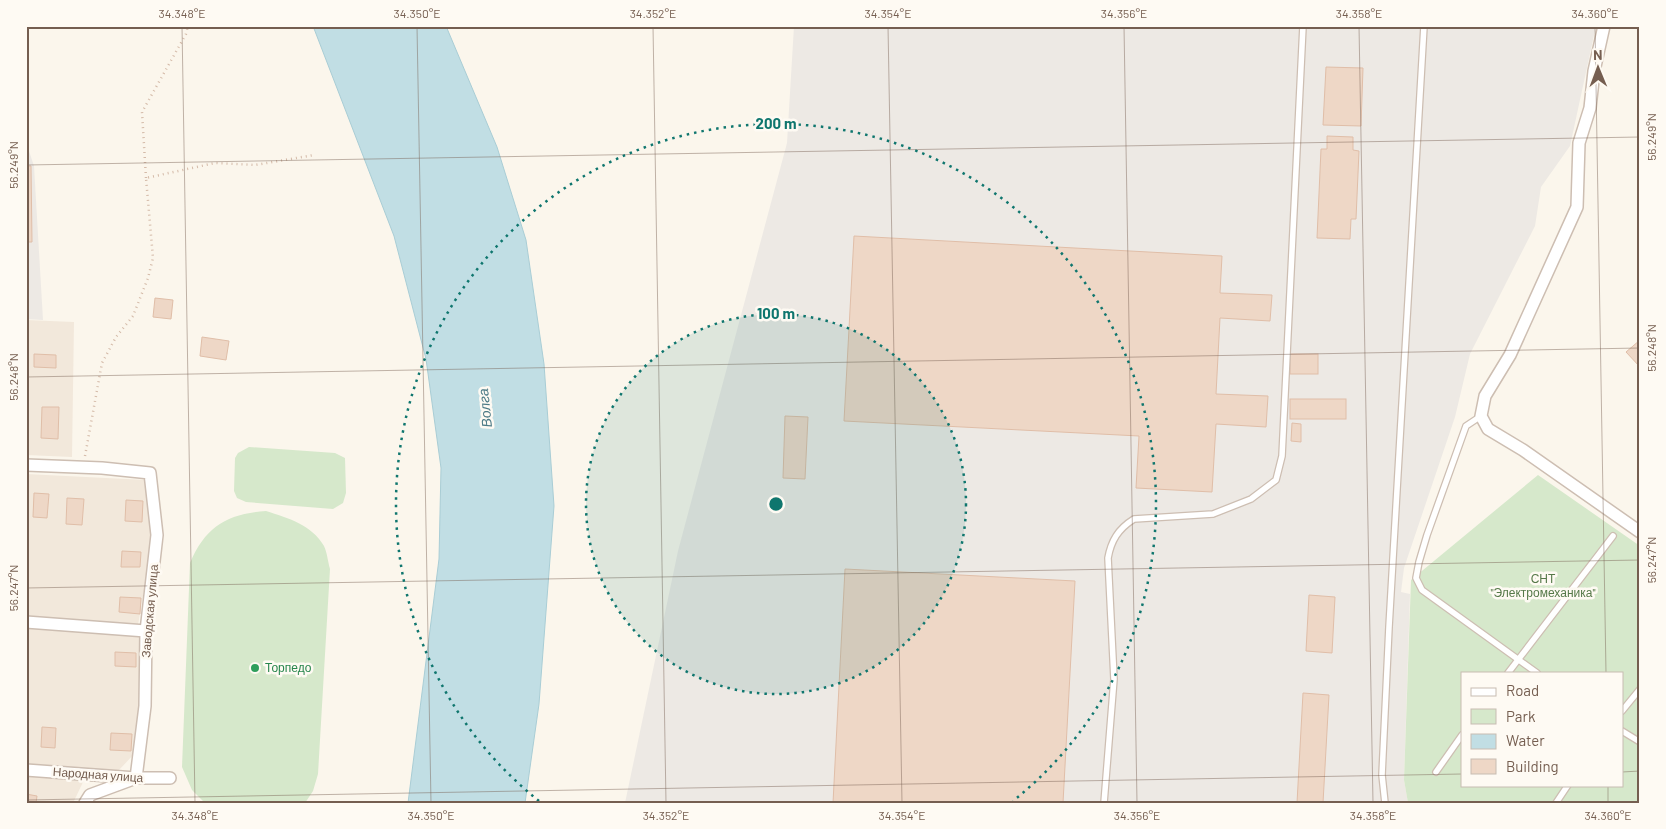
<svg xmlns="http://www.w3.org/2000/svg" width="1666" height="829" font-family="Barlow,sans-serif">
  <rect width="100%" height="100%" fill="#fbf6ec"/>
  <!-- residential -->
  <g fill="#f2e8db">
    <polygon points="26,320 74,322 72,457 26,455"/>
    <polygon points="26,474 146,480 153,538 138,625 26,617"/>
    <polygon points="26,628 143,634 135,753 118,771 26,765"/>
    <polygon points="26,776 84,780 73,803 26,803"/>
  </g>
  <!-- industrial -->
  <g fill="#ede9e4">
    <polygon points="794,26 1596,26 1570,146 1541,187 1535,226 1470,354 1455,417 1404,568 1401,592 1410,594 1404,780 1408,803 625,803 678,551 787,143"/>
    <polygon points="26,142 34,166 43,320 26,319"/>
  </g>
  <!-- green -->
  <g fill="#d6e8cb" fill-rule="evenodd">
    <polygon points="249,447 335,453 345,458 346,493 343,503 333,509 246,502 237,498 234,491 235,458 238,453"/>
    <path d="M1538,475L1640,546V803H1408L1404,780L1411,580ZM1462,673H1622V785H1462Z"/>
    <path d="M266,511C288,518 312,525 324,546C327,552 328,562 330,569L318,774L313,791L305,803H205L192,790L182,767L190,563C206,526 227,514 266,511Z"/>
  </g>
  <!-- water -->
  <polygon fill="#c1dee4" stroke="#a9cdd5" points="313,26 446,26 497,147 526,240 544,364 554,506 539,704 525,803 408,803 439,559 441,468 426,359 394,236"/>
  <!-- building -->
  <g fill="#eed7c6" stroke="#e0bea8">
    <polygon points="1326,67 1363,68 1361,126 1323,125"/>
    <polygon points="1327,136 1353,137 1353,150 1359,151 1356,219 1351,219 1350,239 1317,238 1321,149 1327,149"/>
    <polygon points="26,166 31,166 32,242 26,242"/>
    <polygon points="854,236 1222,256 1220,293 1272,295 1270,321 1220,318 1216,394 1268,396 1266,427 1216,424 1212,492 1136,488 1139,436 844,421"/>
    <polygon points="155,298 173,300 171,319 153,317"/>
    <polygon points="202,337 229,341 226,360 200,356"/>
    <polygon points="1640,340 1640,367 1626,352"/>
    <polygon points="34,354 56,355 56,368 34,367"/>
    <rect x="1290" y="354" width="28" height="20"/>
    <rect x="1290" y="399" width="56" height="20"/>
    <polygon points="42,407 59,407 58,439 41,438"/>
    <polygon points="785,416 808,417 805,479 783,478"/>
    <polygon points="1292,423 1301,424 1301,442 1291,441"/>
    <polygon points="34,493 49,494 47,518 33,517"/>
    <polygon points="67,498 84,499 82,525 66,524"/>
    <polygon points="126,500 143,501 142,522 125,521"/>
    <polygon points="122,551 141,552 140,567 121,567"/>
    <polygon points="845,569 1075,581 1063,803 833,803"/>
    <polygon points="1309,595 1335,597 1332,653 1306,651"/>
    <polygon points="120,597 141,598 140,614 119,612"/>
    <polygon points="115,652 136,653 136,667 115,666"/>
    <polygon points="1303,693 1329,695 1323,803 1297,803"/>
    <polygon points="42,727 56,728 55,748 41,747"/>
    <polygon points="111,733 132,734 131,751 110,750"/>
    <polygon points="26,794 37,796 36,803 26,803"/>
  </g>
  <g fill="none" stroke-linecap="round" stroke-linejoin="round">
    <!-- service casing -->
    <g stroke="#cdbeb2" stroke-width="8">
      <g id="service">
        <polyline points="1481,416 1466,426 1427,535 1419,562 1416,578 1422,590 1537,673"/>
        <polyline points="1508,673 1613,536"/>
        <polyline points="1622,711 1640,689"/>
        <polyline points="1622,731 1640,742"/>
        <polyline points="1436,772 1462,735"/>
        <path d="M1104,803L1114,679L1108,558C1111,541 1118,529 1134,519L1213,514L1251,499L1276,480L1282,456L1303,26"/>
        <polyline points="1385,803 1382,775 1389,627 1424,26"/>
        <polyline points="1556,803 1568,785"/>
      </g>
    </g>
    <!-- minor casing -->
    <g stroke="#cdbeb2" stroke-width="14">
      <g id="minor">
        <polyline points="1604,26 1594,71 1590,108 1579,143 1577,207 1510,355 1485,396 1481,416 1488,429 1523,450 1640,532"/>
        <polyline points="26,465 102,468 150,473 157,535 146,631 145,706 136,778 90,795 85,803"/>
        <polyline points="26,622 146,631"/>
        <polyline points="26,770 136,778 170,778"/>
      </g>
    </g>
    <!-- path -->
    <g stroke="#d4baa8" stroke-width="2.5" stroke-dasharray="1 4" stroke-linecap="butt">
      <polyline points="146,178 142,112 186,34 188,26"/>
      <polyline points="85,456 102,363 116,337 133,316 148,278 153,258 146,178 215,163 255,165 314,155"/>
    </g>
    <!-- service -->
    <use href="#service" stroke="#fff" stroke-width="5.5"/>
    <!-- minor -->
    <use href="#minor" stroke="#fff" stroke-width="11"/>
  </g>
  <!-- ticks -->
  <path fill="none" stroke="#755e50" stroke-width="1" stroke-opacity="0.45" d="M182,26L195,803M417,26L431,803M653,26L666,803M888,26L902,803M1124,26L1137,803M1359,26L1373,803M1595,26L1606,673M26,165L1640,137M26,377L1640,348M26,588L1640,560M1622,772L1640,771M1608,785V803M26,800L1462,774"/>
  <!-- distance rings -->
  <circle cx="776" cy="504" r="190" fill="#0f766e" fill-opacity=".12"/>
  <g fill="none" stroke="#0f766e" stroke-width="2.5" stroke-dasharray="2.5 5">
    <circle cx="776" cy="504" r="190"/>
    <path d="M539 801A380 380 0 1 1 1013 801"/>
  </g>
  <!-- markers -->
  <circle fill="#2e9e5b" stroke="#fefaf3" stroke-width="2" cx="255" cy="668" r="5"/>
  <g text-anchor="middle" stroke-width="5" stroke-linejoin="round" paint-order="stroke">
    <!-- park labels -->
    <g font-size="12" fill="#567949" stroke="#fefaf3">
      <text x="1543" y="583">СНТ<tspan x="1543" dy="14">"Электромеханика"</tspan></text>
    </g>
    <!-- street labels -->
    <g font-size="12" fill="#755e50" stroke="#fefaf3">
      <text transform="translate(150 611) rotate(-85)" y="4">Заводская улица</text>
      <text transform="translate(98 775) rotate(4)" y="4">Народная улица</text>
    </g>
    <!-- leisure labels -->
    <g font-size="12" fill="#27864d" stroke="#fefaf3" text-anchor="start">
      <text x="265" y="672">Торпедо</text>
    </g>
    <!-- water labels -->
    <g font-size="14" font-style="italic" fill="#4c7a86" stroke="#fefaf3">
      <text transform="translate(485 408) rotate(-96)" y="5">Волга</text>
    </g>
  </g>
  <circle cx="776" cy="504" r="8" fill="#0f766e" stroke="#fefaf3" stroke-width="2.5"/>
  <g font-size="15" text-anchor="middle" font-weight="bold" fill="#0f766e" stroke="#fefaf3" stroke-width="5" stroke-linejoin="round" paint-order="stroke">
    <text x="776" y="129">200 m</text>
    <text x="776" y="319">100 m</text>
  </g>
  <!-- border -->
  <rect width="1666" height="829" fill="none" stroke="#fefaf3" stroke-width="55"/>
  <!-- legend -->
  <rect x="1461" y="672" width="162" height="115" fill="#fefaf3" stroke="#c7bcb2"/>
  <rect x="1471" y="688" width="25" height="8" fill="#ffffff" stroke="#c7bcb2"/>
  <text x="1506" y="696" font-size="15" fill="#755e50">Road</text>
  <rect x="1471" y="709" width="25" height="15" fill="#d6e8cb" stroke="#c7bcb2"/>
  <text x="1506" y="722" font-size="15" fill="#755e50">Park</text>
  <rect x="1471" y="734" width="25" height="15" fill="#c1dee4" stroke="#c7bcb2"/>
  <text x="1506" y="746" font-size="15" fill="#755e50">Water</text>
  <rect x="1471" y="759" width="25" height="15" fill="#eed7c6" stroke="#c7bcb2"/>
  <text x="1506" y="772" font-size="15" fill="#755e50">Building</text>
  <!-- north arrow -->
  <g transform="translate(1598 68) rotate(359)" stroke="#fefaf3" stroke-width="4" paint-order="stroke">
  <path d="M0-4L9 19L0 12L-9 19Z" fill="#755e50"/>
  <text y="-8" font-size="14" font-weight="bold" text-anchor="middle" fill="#755e50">N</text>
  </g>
  <rect x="28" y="28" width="1610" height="774" fill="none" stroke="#755e50" stroke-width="2"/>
  <g font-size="12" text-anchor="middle" fill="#755e50">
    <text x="182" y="18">34.348°E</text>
    <text x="417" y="18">34.350°E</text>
    <text x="653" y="18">34.352°E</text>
    <text x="888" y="18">34.354°E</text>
    <text x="1124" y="18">34.356°E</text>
    <text x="1359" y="18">34.358°E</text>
    <text x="1595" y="18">34.360°E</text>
    <text transform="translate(1652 137) rotate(-90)" y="4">56.249°N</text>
    <text transform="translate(14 165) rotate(-90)" y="4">56.249°N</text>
    <text transform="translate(1652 348) rotate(-90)" y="4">56.248°N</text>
    <text transform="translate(14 377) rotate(-90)" y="4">56.248°N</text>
    <text transform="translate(1652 560) rotate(-90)" y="4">56.247°N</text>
    <text transform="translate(14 588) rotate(-90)" y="4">56.247°N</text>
    <text x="195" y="820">34.348°E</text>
    <text x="431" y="820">34.350°E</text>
    <text x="666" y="820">34.352°E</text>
    <text x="902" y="820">34.354°E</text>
    <text x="1137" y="820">34.356°E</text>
    <text x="1373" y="820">34.358°E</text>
    <text x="1608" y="820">34.360°E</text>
  </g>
</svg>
